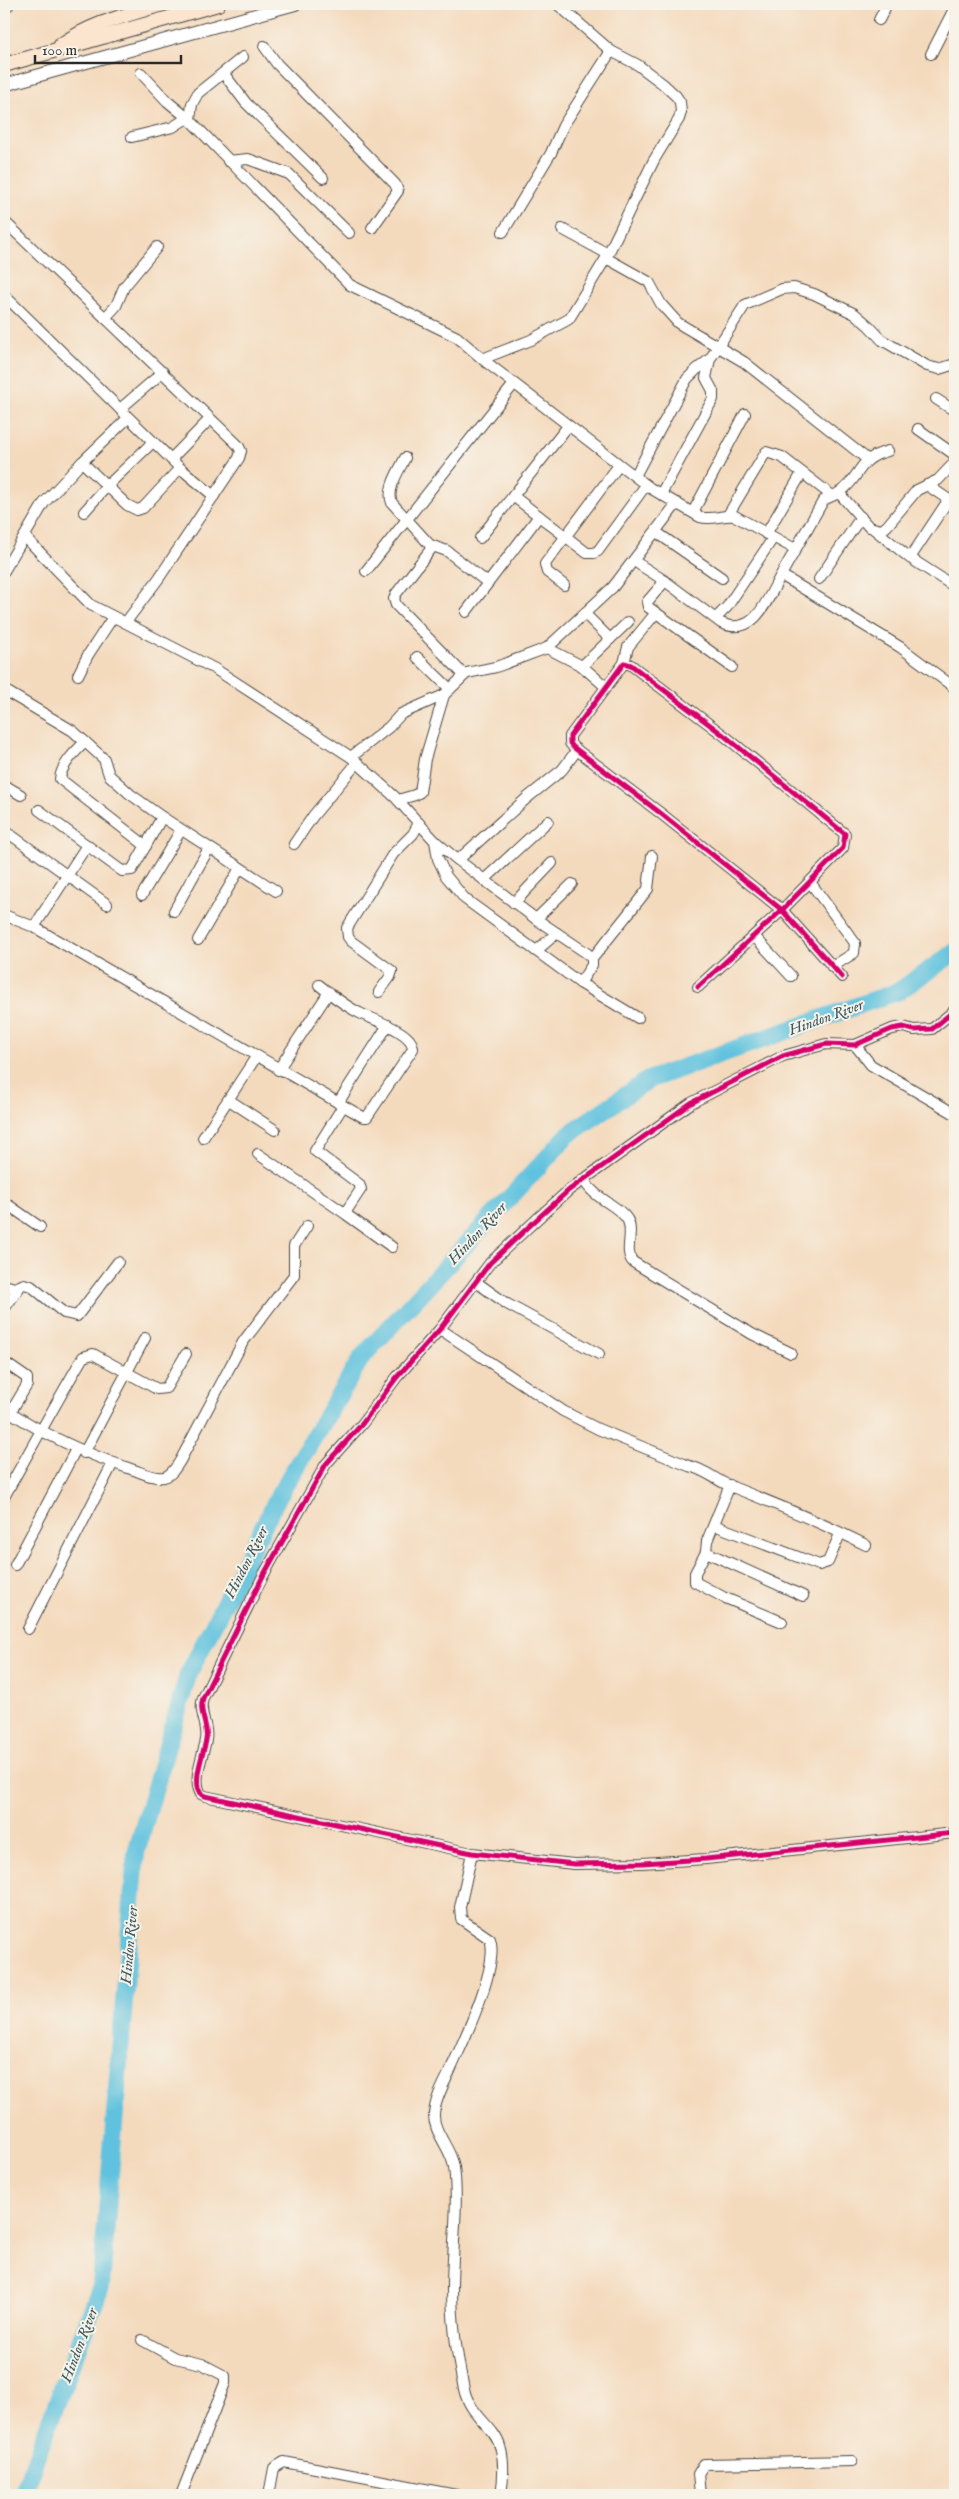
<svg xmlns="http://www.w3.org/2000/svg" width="959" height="2499" font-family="'IM FELL English',serif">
  <rect width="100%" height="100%" fill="#f7f3e8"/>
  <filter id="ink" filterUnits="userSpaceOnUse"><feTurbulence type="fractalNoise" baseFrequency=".02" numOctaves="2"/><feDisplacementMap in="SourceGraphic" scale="10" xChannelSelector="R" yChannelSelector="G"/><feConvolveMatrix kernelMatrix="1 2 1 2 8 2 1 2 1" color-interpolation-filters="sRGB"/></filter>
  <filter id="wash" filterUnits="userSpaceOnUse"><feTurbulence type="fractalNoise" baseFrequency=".0096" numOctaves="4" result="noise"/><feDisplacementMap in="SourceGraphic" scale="20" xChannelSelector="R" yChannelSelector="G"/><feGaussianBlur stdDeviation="1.12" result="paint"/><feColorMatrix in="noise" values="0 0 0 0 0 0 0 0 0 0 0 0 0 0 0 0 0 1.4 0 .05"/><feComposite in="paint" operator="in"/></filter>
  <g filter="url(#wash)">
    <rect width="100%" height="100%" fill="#f4dabd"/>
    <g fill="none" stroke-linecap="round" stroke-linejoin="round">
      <!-- river -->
      <polyline stroke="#60c2de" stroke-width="18" points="22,2495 101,2286 136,1853 188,1675 279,1495 362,1357 569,1134 648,1080 899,991 955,952"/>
    </g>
  </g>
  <g filter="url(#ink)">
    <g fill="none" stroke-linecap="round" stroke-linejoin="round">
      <!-- minor casing -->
      <g stroke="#494541" stroke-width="12">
        <g id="minor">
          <polyline points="879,20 887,4"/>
          <polyline points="264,46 277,64 395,184 398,191 372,228"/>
          <polyline points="931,54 955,7"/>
          <path d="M141,73L167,101L190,120L350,285L457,337L486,362L650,488L700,517C713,521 723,514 735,516L795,549"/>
          <polyline points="224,74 246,103 323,178"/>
          <polyline points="190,120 192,104 198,93 243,57"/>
          <polyline points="132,137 173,127 187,118"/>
          <polyline points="228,161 248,159 289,174 349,233"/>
          <polyline points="4,221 238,445 241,451 239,458 159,578 126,622"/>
          <polyline points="562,229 608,254"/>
          <polyline points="503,232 551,153 563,126 611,51"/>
          <polyline points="606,258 649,282 661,304 678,323 744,362 867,459"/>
          <polyline points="4,295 180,468 214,496"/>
          <polyline points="105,318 116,306 124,287 157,247"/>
          <polyline points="482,359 531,340 569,319 606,258 654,160 679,119 681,112 680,102 676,96 663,84 638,65 611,51 557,4"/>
          <polyline points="936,399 955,411"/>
          <polyline points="120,409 163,372"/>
          <polyline points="918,429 955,455"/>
          <path d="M405,458C399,471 386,489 392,503L430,545L431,549L396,594L394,599L396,605L464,675"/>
          <polyline points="171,459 210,419"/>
          <polyline points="82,462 127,505 137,510 143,508 180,468"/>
          <polyline points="635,476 687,379 696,370 710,359 745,305 782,289 794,288 814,294 855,314 869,326 882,340 927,366 939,369 955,364"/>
          <polyline points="927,485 955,504"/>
          <polyline points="839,493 869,527 882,530 887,526 917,490 938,480 955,462"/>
          <polyline points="661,494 713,399 713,391 706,378 710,359"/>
          <polyline points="513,496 587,553 594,553 598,551 646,485"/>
          <polyline points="84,512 107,486 153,442"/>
          <polyline points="693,512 745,414"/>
          <polyline points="728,515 766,452 782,457 831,495"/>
          <polyline points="874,529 910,558 955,587"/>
          <polyline points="656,532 722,578"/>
          <polyline points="766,534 802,473"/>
          <polyline points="25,537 91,605 215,669 351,757 395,797 435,841 454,857 536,919 588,954 592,959 592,965 580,983"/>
          <polyline points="480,538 568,426"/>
          <polyline points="430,545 447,551 488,583"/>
          <polyline points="910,558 949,499"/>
          <path d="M634,561L665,581L721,623C755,638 767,599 781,575L900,647L955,688"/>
          <polyline points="4,571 44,503 82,462 128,418"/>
          <polyline points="366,571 514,384"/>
          <path d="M781,575L823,501C829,496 835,496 840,492C862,477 856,459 888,451"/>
          <polyline points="819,579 861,517"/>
          <polyline points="665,581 647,602 648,607 732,667"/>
          <polyline points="564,585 547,572 545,564 619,465"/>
          <polyline points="466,612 539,516"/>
          <polyline points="585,614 610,639"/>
          <polyline points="716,618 727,607 773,538"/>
          <polyline points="547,648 582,666 628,622"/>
          <polyline points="417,657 450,689"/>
          <polyline points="624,663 628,647 655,614"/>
          <polyline points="582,666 606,687"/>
          <polyline points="78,675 88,655 113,617"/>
          <polyline points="4,690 73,731 104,759 109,775 130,794 162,817 276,891"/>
          <path d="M85,742C76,751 61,765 60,779L146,846"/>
          <polyline points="351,757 389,727 401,714 444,695 467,673 496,667 547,648 613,587 677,503"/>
          <polyline points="4,785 21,795"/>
          <polyline points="398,800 415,795 420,792 425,759 444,695"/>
          <polyline points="39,810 122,871 132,870 162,817"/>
          <polyline points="4,830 107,904"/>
          <polyline points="435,841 438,859 446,876 465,899 580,983 638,1018"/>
          <polyline points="294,844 313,816 357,763"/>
          <polyline points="458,860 527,798 562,770 577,750"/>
          <polyline points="484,880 548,821"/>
          <polyline points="810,882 855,943 854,953 832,967"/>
          <polyline points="142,895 181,830"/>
          <polyline points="514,903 552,863"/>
          <polyline points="174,911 209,848"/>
          <path d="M4,915L34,927L363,1117H367L413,1049C413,1030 368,1019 354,1010C342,1003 330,994 319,985"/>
          <polyline points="536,919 572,884"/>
          <polyline points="34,927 87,845"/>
          <polyline points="754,936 791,976"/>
          <polyline points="198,940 240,868"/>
          <polyline points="536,951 557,933"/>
          <polyline points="592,959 648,889 652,856"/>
          <polyline points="698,987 782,910 843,848 845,834 726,737 631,665 624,663 570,736 570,743 573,747 659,812 782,910 842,977"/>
          <polyline points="379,992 390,977 392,971 351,941 348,937 347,928 393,854 413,834 419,823"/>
          <path d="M955,1010L932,1029L914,1030L903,1027L892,1029L855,1045L826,1044L783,1056L691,1103L569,1190L536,1220L490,1263L440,1329L397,1377L362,1424L326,1464L263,1576L203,1698C198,1713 209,1725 206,1740C203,1756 192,1780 201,1794L205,1796L472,1853L574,1864L642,1863L706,1859L955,1833"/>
          <polyline points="855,1045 871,1065 955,1114"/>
          <polyline points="278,1070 329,992"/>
          <polyline points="229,1100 275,1130"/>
          <polyline points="338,1103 388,1025"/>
          <polyline points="343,1106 315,1151 359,1184 361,1189 347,1210 347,1215 392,1247"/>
          <polyline points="203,1138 256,1057"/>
          <polyline points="258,1154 346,1214"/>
          <path d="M583,1179C595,1200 617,1204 627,1219C635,1232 623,1251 633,1262L752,1334L791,1353"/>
          <polyline points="4,1202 40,1227"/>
          <polyline points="476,1282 507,1304 599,1354"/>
          <polyline points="4,1285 15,1288 24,1284 31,1286 64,1313 77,1316 118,1262"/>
          <polyline points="4,1309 19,1288"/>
          <path d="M440,1329L563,1411L598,1429L689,1466C704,1469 716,1480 730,1486C776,1504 822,1523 866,1545"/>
          <polyline points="4,1362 27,1378 27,1385 10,1413"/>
          <path d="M4,1408C44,1435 86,1454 131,1469C141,1472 154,1479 164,1477C172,1475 176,1467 180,1461L243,1342L294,1275V1246L307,1226"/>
          <polyline points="84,1453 145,1338"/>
          <polyline points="730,1485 707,1541 706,1552 803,1596"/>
          <path d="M4,1497C30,1450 56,1403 83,1357L93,1354L157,1389L166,1388L186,1354"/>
          <polyline points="714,1525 819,1565 828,1562 840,1534"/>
          <polyline points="706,1552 695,1573 695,1582 723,1597 782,1622"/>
          <polyline points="15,1565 76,1449"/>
          <polyline points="28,1629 113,1463"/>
          <path d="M472,1853L460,1907L461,1919L490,1939C500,1966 462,2044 450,2071C444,2084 435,2099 434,2114C433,2132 451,2148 454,2167C459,2206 452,2248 452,2288C452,2321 457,2357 464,2389C468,2408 482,2419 493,2433C506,2449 504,2476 501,2495"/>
          <polyline points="142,2340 175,2358 202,2364 225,2376 225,2383 181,2495"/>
          <polyline points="269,2495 274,2468 284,2462 456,2495"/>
          <polyline points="700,2495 698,2474 704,2464 852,2461"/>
        </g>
      </g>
      <!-- tertiary casing -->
      <g stroke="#494541" stroke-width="14">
        <polyline id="tertiary" points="4,85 295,4"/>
      </g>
      <!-- secondary casing -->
      <g stroke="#494541" stroke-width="16">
        <g id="secondary">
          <polyline points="4,5 7,4"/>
          <path d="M61,45C92,23 127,15 163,4"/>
          <polyline points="4,65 218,4"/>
        </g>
      </g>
      <!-- minor -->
      <use href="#minor" stroke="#fff" stroke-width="10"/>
      <!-- tertiary -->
      <use href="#tertiary" stroke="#fff" stroke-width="12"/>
      <!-- secondary -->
      <use href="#secondary" stroke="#fbe5cf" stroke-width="14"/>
      <!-- cycleway casing -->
      <g stroke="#f7f3e8" stroke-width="8">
        <g id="cycleway">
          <polyline points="698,987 782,910 843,848 845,834 726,737 631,665 624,663 570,736 570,743 573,747 659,812 782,910 842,977"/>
          <path d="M955,1010L932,1029L914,1030L903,1027L892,1029L855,1045L826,1044L783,1056L691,1103L569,1190L536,1220L490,1263L440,1329L397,1377L362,1424L326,1464L263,1576L203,1698C198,1713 209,1725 206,1740C203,1756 192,1780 201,1794L205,1796L472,1853L574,1864L642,1863L706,1859L955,1833"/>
        </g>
      </g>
      <!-- cycleway -->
      <use href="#cycleway" stroke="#d6006c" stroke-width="5"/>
    </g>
  </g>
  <g text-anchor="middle" stroke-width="4" stroke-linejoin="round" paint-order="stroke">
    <!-- water labels -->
    <g font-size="15" font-style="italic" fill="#3b5861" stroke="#f7f3e8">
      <text transform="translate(826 1017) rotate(-20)" y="5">Hindon River</text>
      <text transform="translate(477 1233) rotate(-47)" y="5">Hindon River</text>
      <text transform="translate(246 1562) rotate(-63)" y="5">Hindon River</text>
      <text transform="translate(129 1945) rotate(-85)" y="5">Hindon River</text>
      <text transform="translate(79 2345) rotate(-69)" y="5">Hindon River</text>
    </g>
  </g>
  <!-- margin -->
  <rect width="959" height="2499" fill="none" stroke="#f7f3e8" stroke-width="20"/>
  <!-- scale -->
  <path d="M35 55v8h146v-8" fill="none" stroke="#2b2b2b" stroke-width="2.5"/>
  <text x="42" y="55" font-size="15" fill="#2b2b2b" stroke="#f7f3e8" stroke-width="4" paint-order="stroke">100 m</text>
</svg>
